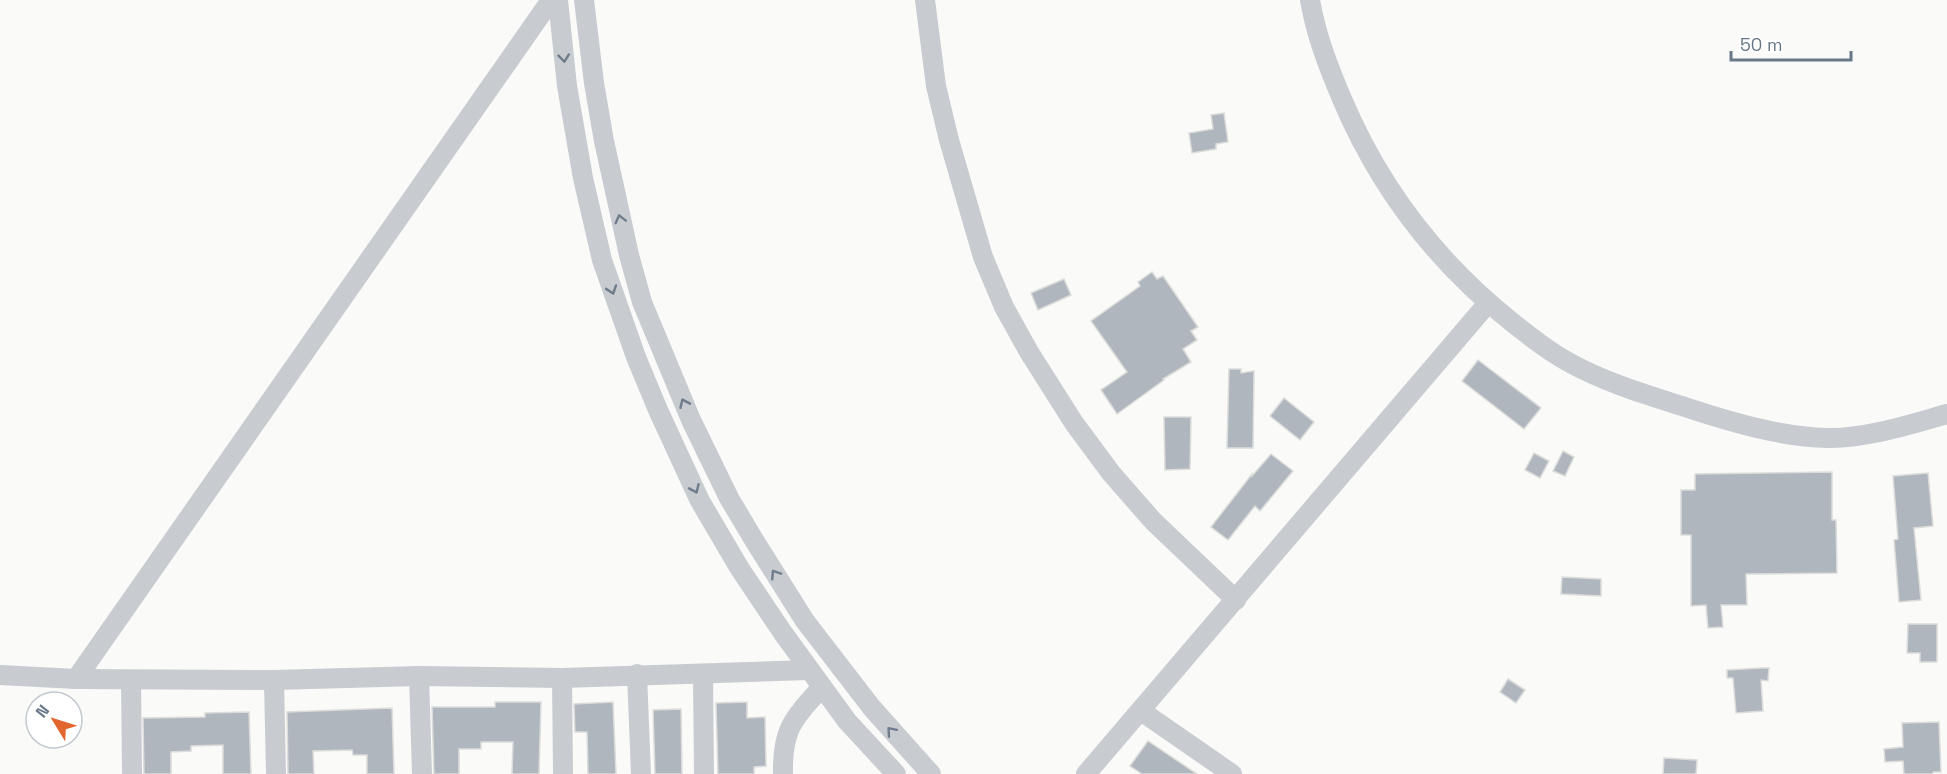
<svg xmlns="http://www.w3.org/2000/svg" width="1947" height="774" font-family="'Space Grotesk',sans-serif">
  <rect width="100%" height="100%" fill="#fafaf8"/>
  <!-- building -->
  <g fill="#afb6bd" stroke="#dcdcda" stroke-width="1.5">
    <polygon points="1224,113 1228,142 1216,144 1216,149 1192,153 1189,133 1213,129 1211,115"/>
    <polygon points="1152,272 1157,279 1163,276 1198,327 1191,331 1197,340 1183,349 1191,362 1163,379 1164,380 1117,414 1101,390 1127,372 1091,321 1140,286 1138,282"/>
    <polygon points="1064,279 1071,295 1038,310 1031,293"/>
    <polygon points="1478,360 1541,408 1524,429 1462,381"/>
    <polygon points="1229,369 1241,369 1241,373 1254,371 1253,448 1227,448"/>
    <polygon points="1284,398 1314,422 1300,440 1270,416"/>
    <polygon points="1164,417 1191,417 1190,469 1165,470"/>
    <polygon points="1563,451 1574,457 1565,476 1553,471"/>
    <polygon points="1534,453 1549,461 1540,478 1525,470"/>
    <polygon points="1271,454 1293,471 1260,511 1255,506 1228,540 1211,527 1252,474 1252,476"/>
    <polygon points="1832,472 1832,520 1836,520 1837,573 1746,574 1747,605 1721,605 1723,627 1708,628 1706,605 1691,606 1691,535 1681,535 1681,490 1695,490 1695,474"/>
    <polygon points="1928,473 1933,526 1914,528 1921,600 1899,602 1894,540 1898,539 1893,476"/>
    <polygon points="1562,577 1601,579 1601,596 1561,594"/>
    <polygon points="1908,624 1937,624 1937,662 1920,662 1920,653 1907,653"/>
    <polygon points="1762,668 1769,668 1768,681 1761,680 1763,711 1736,713 1733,678 1727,678 1727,670"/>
    <polygon points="1508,679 1525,690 1516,703 1500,692"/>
    <polygon points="495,702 541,702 539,774 512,774 513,742 481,742 481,749 459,749 459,774 434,774 432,707 495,707"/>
    <polygon points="613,702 616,774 588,774 587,732 575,732 574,704"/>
    <polygon points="747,702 747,718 765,717 766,766 754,767 754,774 718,774 716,703"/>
    <polygon points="392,708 394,774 367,774 367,755 353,755 352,750 313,751 314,774 288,774 287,712"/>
    <polygon points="681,709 682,774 655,774 653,710"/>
    <polygon points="249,712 251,774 223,774 223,745 191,746 191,751 171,752 171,774 144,774 143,718 205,717 205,713"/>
    <polygon points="1939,722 1941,772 1933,772 1933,774 1904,774 1903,761 1885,762 1884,749 1903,747 1902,723"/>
    <polygon points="1148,741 1197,774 1142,774 1130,766"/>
    <polygon points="1664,758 1697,760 1696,774 1663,774"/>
  </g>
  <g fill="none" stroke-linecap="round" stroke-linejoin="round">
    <!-- street -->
    <g stroke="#c8cbcf" stroke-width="20">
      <polyline points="558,0 567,86 583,178 602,260 636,357 658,410 700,501 740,569 783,633 847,721 896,774"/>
      <polyline points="584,0 594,83 604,141 629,255 642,302 691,420 729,498 754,540 805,621 872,708 931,774"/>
      <polyline points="925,0 936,86 949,140 983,257 1004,307 1029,352 1074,423 1111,473 1153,521 1236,600"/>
      <path d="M1310,0C1316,35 1328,66 1342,99C1380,189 1436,262 1513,323C1532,338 1551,353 1572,364C1607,383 1645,394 1682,406C1727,421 1780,437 1827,438C1865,439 1911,424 1947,414"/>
      <polyline points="637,674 641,774"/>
      <polyline points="703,674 704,774"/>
      <polyline points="0,675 76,679 551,0"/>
      <polyline points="419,676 422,774"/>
      <polyline points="562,678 563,774"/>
      <polyline points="76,679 274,680 419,676 562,678 809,670"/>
      <polyline points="131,680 132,774"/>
      <polyline points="274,680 276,774"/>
      <polyline points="1141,711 1232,774"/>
      <path d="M783,774C782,729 793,719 822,687"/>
      <polyline points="1086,774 1488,303"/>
    </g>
  </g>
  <!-- one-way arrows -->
  <defs><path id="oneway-chevron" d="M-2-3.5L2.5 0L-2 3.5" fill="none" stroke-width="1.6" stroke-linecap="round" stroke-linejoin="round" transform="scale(1.5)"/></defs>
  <g stroke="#6e7c8c">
    <use href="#oneway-chevron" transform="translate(564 58) rotate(84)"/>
    <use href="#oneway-chevron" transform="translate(620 219) rotate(-104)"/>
    <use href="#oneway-chevron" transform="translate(612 290) rotate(71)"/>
    <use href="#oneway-chevron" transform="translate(684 403) rotate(-114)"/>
    <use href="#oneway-chevron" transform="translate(695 489) rotate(66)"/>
    <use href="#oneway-chevron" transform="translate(775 574) rotate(-123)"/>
    <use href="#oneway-chevron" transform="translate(891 731) rotate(-131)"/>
  </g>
  <!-- north arrow -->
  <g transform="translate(54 720) rotate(308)"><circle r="28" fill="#ffffff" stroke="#c3c9d0" stroke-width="1.5"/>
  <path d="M0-4.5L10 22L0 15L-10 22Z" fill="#e3652f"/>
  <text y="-9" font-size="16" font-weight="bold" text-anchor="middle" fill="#697889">N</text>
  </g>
  <!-- scale -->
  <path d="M1731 51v9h120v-9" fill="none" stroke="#697889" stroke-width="3"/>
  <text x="1740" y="51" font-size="18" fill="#697889" stroke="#ffffff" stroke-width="4.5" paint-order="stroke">50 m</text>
</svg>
